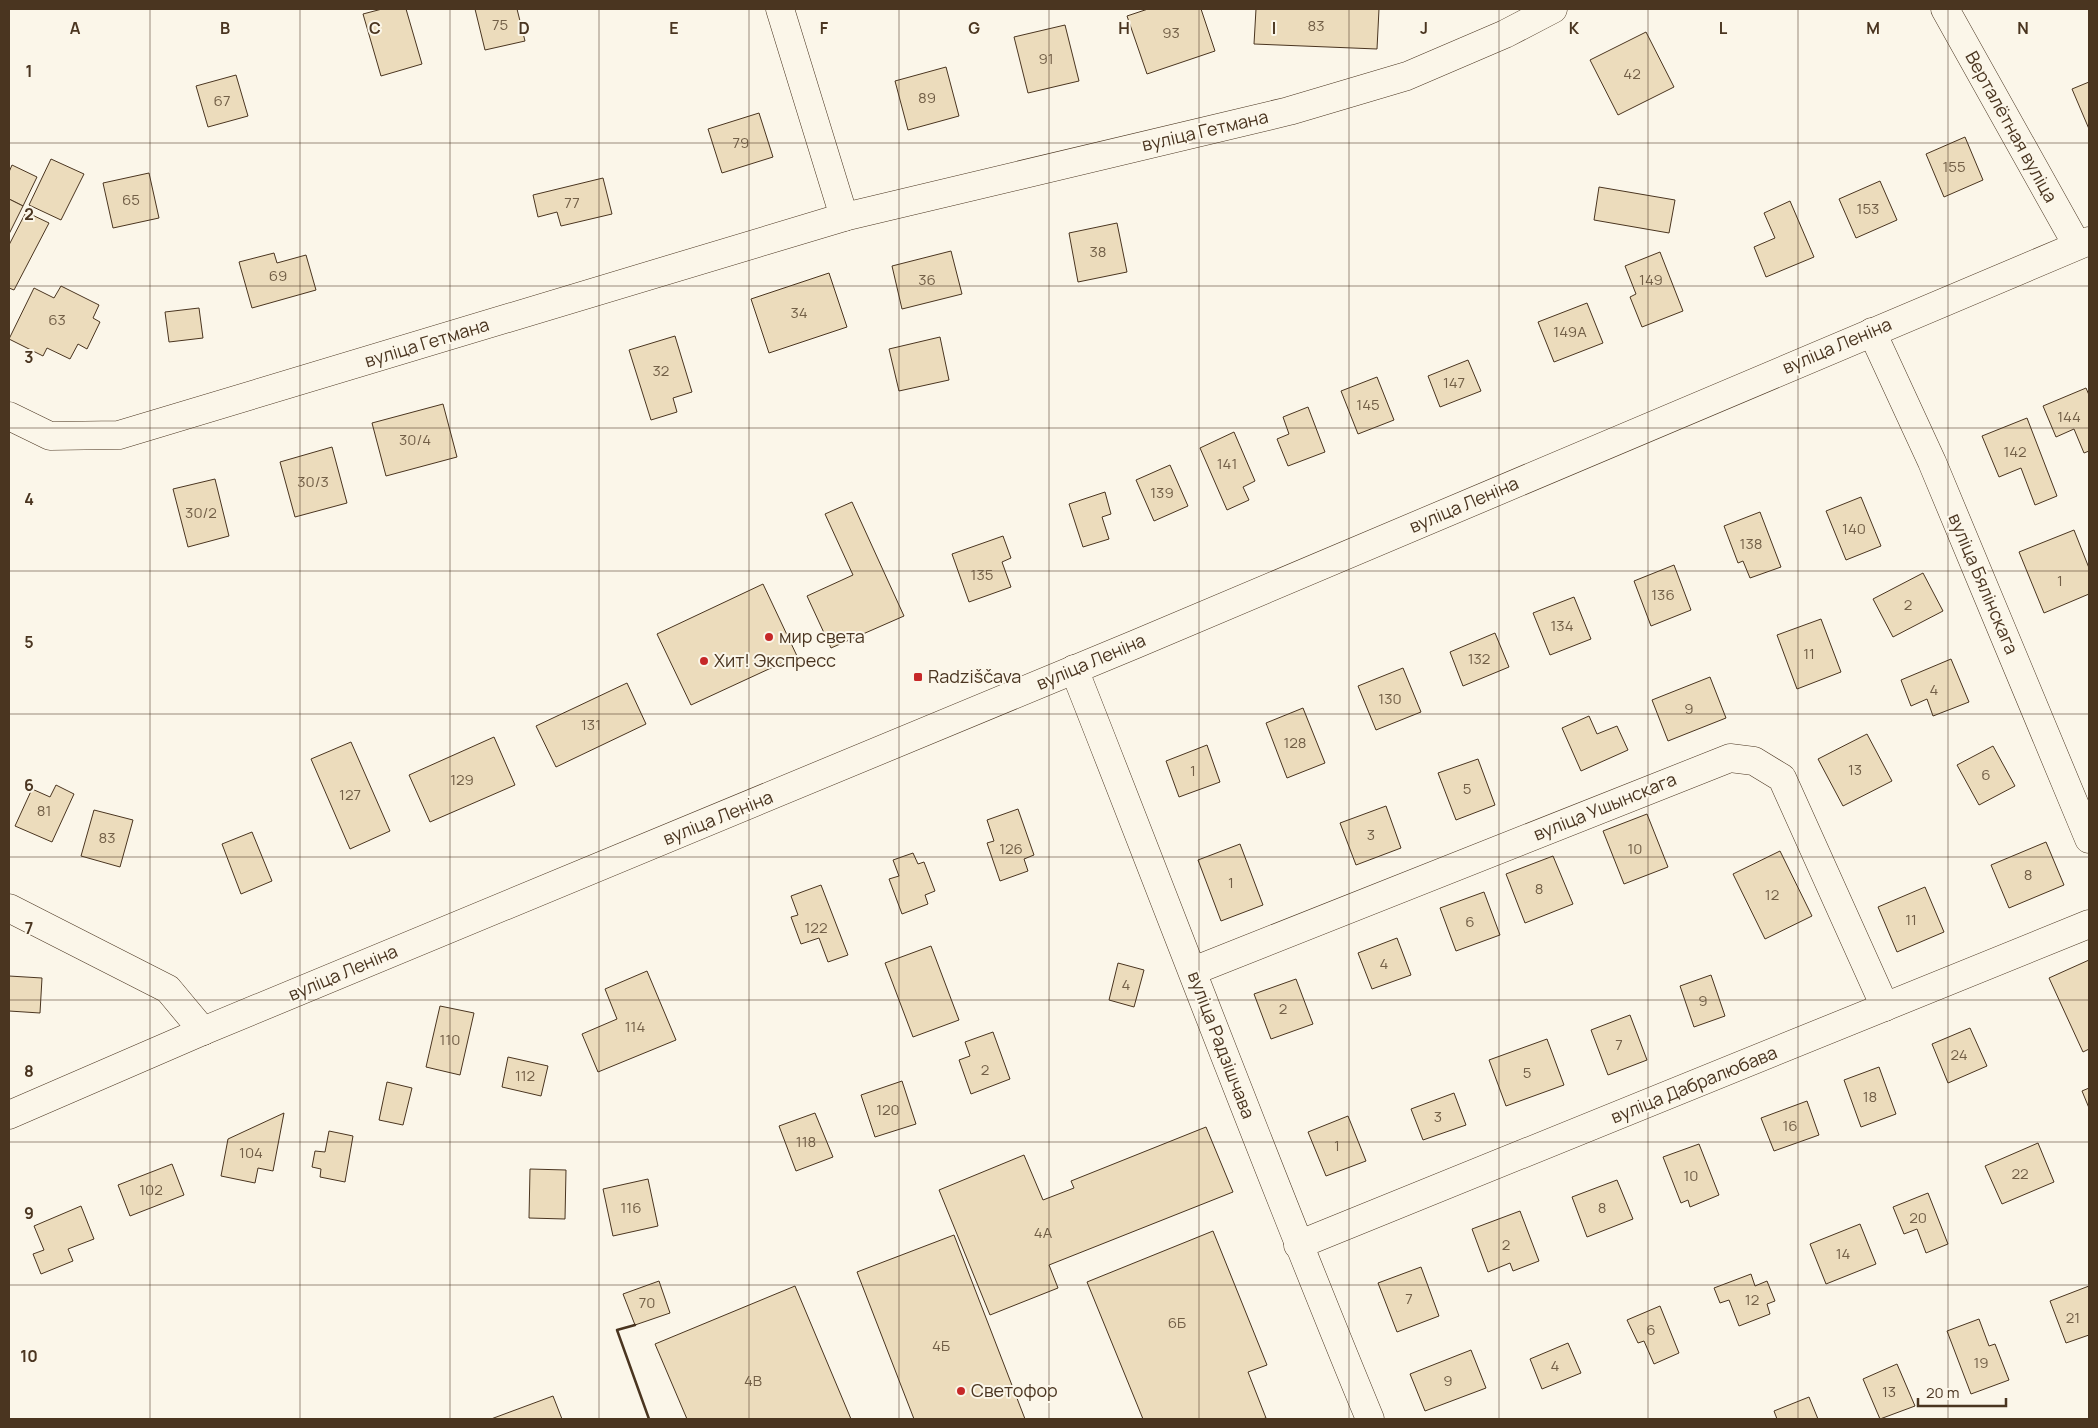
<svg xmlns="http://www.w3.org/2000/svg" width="2098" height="1428" font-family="Manrope,sans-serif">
  <rect width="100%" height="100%" fill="#fbf6e9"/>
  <!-- building -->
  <g fill="#ecdcbc" stroke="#4a3520">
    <polygon points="382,9 406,9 422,64 381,76 363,14"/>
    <polygon points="475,9 517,9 525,41 485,50"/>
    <polygon points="1148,9 1201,9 1215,51 1147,74 1127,16"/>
    <polygon points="1256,9 1379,9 1377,49 1254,44"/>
    <polygon points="1065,25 1079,81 1028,93 1014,37"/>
    <polygon points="1646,32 1674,87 1618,115 1590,60"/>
    <polygon points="946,67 959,116 908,130 895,81"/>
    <polygon points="236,75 248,116 208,127 196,86"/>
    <polygon points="2089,82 2089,129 2072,89"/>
    <polygon points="759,113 773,157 722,173 708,129"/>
    <polygon points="1965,137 1983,180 1944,197 1926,154"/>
    <polygon points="51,159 84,174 61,220 29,205"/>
    <polygon points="12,165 37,177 23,206 9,199 9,172"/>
    <polygon points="149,173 159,218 113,228 103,183"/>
    <polygon points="603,178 612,214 561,226 557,212 538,217 533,195"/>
    <polygon points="1880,181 1897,220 1856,238 1839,199"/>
    <polygon points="1599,187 1675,200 1669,233 1594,220"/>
    <polygon points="9,199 23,206 9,234"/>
    <polygon points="1790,201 1814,257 1766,277 1754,247 1775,238 1764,213"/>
    <polygon points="26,212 49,223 14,290 9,288 9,245"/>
    <polygon points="1117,223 1127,272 1078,282 1069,233"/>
    <polygon points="951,251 962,294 902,309 892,266"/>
    <polygon points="1660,252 1683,311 1642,327 1630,297 1636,294 1625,266"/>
    <polygon points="274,253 277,263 306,255 316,290 252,308 239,262"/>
    <polygon points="829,273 847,327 769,353 751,299"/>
    <polygon points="61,286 99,305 93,318 100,322 87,349 78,344 70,359 47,348 43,356 9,339 34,288 54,298"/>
    <polygon points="1587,303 1603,343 1554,362 1538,322"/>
    <polygon points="199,308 203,338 169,342 165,312"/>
    <polygon points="675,336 692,392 673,398 677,412 651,420 629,350"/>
    <polygon points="940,337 949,380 899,391 889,349"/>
    <polygon points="1468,360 1481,391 1440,407 1428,376"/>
    <polygon points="1377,377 1394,420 1358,434 1341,391"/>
    <polygon points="2086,388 2089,395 2089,451 2084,453 2074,429 2056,437 2043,406"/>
    <polygon points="443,404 457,457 386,476 372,423"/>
    <polygon points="1308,407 1325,452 1288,466 1277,439 1289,434 1283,417"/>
    <polygon points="2027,418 2057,496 2035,505 2021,468 1999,477 1982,436"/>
    <polygon points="1234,432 1255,481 1243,487 1249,500 1227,510 1200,448"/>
    <polygon points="332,447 347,503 295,517 280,462"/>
    <polygon points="1170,465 1188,506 1154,521 1136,480"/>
    <polygon points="215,479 229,536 188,547 173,489"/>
    <polygon points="1105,492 1111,514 1102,517 1109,539 1083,547 1069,504"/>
    <polygon points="1861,497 1881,546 1846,560 1826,511"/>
    <polygon points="852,502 904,616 831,648 807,596 853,575 825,514"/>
    <polygon points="1760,512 1781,567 1750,578 1743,561 1738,563 1724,526"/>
    <polygon points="2074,530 2089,568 2089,594 2044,613 2019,552"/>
    <polygon points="1003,536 1011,558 1002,562 1011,587 969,602 952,554"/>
    <polygon points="1674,565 1691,610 1651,626 1634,581"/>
    <polygon points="1923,573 1943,611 1893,637 1873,599"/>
    <polygon points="763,584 797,656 691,705 657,634"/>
    <polygon points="1574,597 1591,639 1550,655 1533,613"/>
    <polygon points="1821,619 1841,672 1797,689 1777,635"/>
    <polygon points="1495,633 1509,667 1463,686 1450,652"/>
    <polygon points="1951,659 1969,702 1933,716 1927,699 1911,706 1901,680"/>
    <polygon points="1403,668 1421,712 1376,730 1358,686"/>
    <polygon points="1710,677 1726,718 1668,741 1652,700"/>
    <polygon points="627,683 646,724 556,767 536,726"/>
    <polygon points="1303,708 1325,763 1287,778 1266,723"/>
    <polygon points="1589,716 1597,734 1617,726 1628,750 1581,771 1562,728"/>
    <polygon points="1867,734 1892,781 1843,806 1818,759"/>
    <polygon points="494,737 515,785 430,822 409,775"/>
    <polygon points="351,742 390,831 350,849 311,759"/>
    <polygon points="1207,745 1220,782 1179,797 1166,761"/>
    <polygon points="1993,746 2015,786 1979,805 1957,765"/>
    <polygon points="1478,759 1495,805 1456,820 1438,773"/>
    <polygon points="56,785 74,794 52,842 15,826 32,789 50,797"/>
    <polygon points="1386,806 1401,848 1356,865 1340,823"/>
    <polygon points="1018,809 1034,855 1024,859 1028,871 1000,881 987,843 994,841 987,820"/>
    <polygon points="94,810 133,820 120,867 81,856"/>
    <polygon points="1647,814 1668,867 1624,884 1603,831"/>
    <polygon points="252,832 272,881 241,894 222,844"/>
    <polygon points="2046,842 2064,885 2009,908 1991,865"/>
    <polygon points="1240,844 1263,905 1221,921 1198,860"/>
    <polygon points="1780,851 1812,916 1765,939 1733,874"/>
    <polygon points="913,853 918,864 924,862 935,891 925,895 928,904 902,914 889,879 899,876 893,860"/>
    <polygon points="1553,856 1573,904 1525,923 1506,874"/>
    <polygon points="821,885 848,955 828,962 819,938 801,944 791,917 798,915 791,896"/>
    <polygon points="1925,887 1944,932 1897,952 1878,907"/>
    <polygon points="1484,892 1500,935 1456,951 1440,908"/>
    <polygon points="1397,938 1411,975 1372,989 1358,953"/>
    <polygon points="931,946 959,1020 913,1037 885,963"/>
    <polygon points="2089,960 2089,1049 2083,1052 2049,978"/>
    <polygon points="1118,963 1144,970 1134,1007 1109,1000"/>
    <polygon points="647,971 676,1040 598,1072 582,1034 617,1019 605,989"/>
    <polygon points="1711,975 1725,1016 1694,1027 1680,986"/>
    <polygon points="9,976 42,978 40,1013 9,1011"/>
    <polygon points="1296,979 1313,1024 1271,1039 1254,994"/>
    <polygon points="440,1006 474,1013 460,1075 426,1067"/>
    <polygon points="1630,1015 1647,1060 1608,1075 1591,1030"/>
    <polygon points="1970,1028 1987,1066 1948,1083 1932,1044"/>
    <polygon points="993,1032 1010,1079 971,1094 959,1060 970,1056 965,1042"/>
    <polygon points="1547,1039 1564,1085 1506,1106 1489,1060"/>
    <polygon points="508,1057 548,1066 541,1096 502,1087"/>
    <polygon points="1879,1067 1896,1114 1861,1127 1844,1080"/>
    <polygon points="902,1081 916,1124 875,1137 861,1095"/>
    <polygon points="387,1082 412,1088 403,1125 379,1120"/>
    <polygon points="2089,1088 2089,1108 2082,1091"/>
    <polygon points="1454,1093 1466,1125 1423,1140 1411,1109"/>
    <polygon points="1807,1101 1819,1135 1774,1151 1761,1118"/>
    <polygon points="284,1113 273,1171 258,1168 255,1183 221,1176 228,1139"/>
    <polygon points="815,1113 833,1157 796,1171 779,1126"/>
    <polygon points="1348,1116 1366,1161 1326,1176 1308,1132"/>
    <polygon points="1206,1127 1233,1192 1049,1265 1058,1288 990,1315 939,1190 1024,1155 1043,1200 1074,1188 1071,1181"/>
    <polygon points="329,1131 353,1136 345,1182 320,1177 321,1169 312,1167 315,1151 325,1152"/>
    <polygon points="2038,1143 2054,1182 2002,1204 1985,1166"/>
    <polygon points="1699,1144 1719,1195 1690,1207 1688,1200 1681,1203 1663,1157"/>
    <polygon points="172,1164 184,1195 130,1216 118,1185"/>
    <polygon points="530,1169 566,1170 565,1219 529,1218"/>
    <polygon points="648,1179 658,1226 613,1236 603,1189"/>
    <polygon points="1617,1180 1633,1219 1587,1237 1572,1197"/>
    <polygon points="1928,1193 1948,1244 1926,1253 1917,1229 1904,1234 1893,1207"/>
    <polygon points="81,1206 94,1239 68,1249 73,1261 41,1274 33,1254 44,1250 34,1226"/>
    <polygon points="1520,1211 1539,1261 1513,1271 1510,1263 1488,1272 1472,1229"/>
    <polygon points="1860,1224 1876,1264 1826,1284 1810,1244"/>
    <polygon points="1213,1231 1267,1365 1248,1372 1266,1418 1262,1419 1143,1419 1087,1282"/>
    <polygon points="954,1235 1025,1419 914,1419 857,1272"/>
    <polygon points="1421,1267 1439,1316 1397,1332 1378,1283"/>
    <polygon points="1751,1274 1755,1286 1767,1281 1775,1301 1767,1304 1770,1314 1739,1326 1729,1300 1720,1303 1714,1288"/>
    <polygon points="659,1281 670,1313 635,1325 623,1294"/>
    <polygon points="795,1286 851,1419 687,1419 655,1344"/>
    <polygon points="2089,1286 2089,1335 2066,1343 2050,1301"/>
    <polygon points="1660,1306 1679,1353 1654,1364 1644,1341 1638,1343 1627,1320"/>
    <polygon points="1979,1319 1989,1346 1995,1344 2009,1380 1971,1394 1947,1331"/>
    <polygon points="1568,1343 1581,1373 1542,1389 1530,1359"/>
    <polygon points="1471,1350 1486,1388 1425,1411 1410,1374"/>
    <polygon points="1897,1364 1915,1406 1880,1419 1863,1379"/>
    <polygon points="553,1396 562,1419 491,1419"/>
    <polygon points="1809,1397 1818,1419 1777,1419 1774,1411"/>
  </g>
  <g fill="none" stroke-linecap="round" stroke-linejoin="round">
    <!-- minor casing -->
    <g stroke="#4a3520" stroke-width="29">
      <g id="minor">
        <polyline points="1945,9 2077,245"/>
        <polyline points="844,217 1289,111 1407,76 1505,34 1553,9"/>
        <polyline points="1872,332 1932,462 2089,839"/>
        <polyline points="9,416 50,436 119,435 844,217 780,9"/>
        <path d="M1074,669C1173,919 1267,1171 1370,1419"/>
        <polyline points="9,908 168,989 203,1031"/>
        <polyline points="1193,971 1730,758 1754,761 1782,778 1885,1007"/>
        <polyline points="1298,1245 2089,924"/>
      </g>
    </g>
    <!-- major casing -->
    <g stroke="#4a3520" stroke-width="29">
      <polyline id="major" points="9,1115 203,1031 1136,644 2089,241"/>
    </g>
    <!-- minor -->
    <use href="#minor" stroke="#fbf6e9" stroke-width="28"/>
    <!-- major -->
    <use href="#major" stroke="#fbf6e9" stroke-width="28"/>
    <!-- wall -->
    <polyline stroke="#4a3520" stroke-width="2.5" points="635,1325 617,1330 649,1419"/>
  </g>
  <!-- grid -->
  <path fill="none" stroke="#4a3520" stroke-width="1" stroke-opacity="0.55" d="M150,9V1419M300,9V1419M450,9V1419M599,9V1419M749,9V1419M899,9V1419M1049,9V1419M1199,9V1419M1349,9V1419M1499,9V1419M1648,9V1419M1798,9V1419M1948,9V1419M9,143H2089M9,286H2089M9,428H2089M9,571H2089M9,714H2089M9,857H2089M9,1000H2089M9,1142H2089M9,1285H2089"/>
  <!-- markers -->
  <g fill="#c62828" stroke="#fbf6e9" stroke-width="2">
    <circle cx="769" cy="637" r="5"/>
    <circle cx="704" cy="661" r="5"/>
    <rect x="913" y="672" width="10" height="10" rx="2.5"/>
    <circle cx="961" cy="1391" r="5"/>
  </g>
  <g text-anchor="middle" stroke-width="4" stroke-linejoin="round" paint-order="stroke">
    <!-- number labels -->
    <g font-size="15" fill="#725f47">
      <text x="500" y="30">75</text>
      <text x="1316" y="31">83</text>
      <text x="1171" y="38">93</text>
      <text x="1046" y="64">91</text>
      <text x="1632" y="79">42</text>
      <text x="927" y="103">89</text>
      <text x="222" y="106">67</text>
      <text x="741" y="148">79</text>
      <text x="1954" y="172">155</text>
      <text x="131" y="205">65</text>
      <text x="572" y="208">77</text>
      <text x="1868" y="214">153</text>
      <text x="1098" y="257">38</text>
      <text x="278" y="281">69</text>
      <text x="927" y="285">36</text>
      <text x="1651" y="285">149</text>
      <text x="799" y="318">34</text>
      <text x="57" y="325">63</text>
      <text x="1570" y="337">149А</text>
      <text x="661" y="376">32</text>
      <text x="1454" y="388">147</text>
      <text x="1368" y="410">145</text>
      <text x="2069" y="422">144</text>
      <text x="415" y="445">30/4</text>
      <text x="2015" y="457">142</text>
      <text x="1227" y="469">141</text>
      <text x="313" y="487">30/3</text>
      <text x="1162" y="498">139</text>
      <text x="201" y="518">30/2</text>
      <text x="1854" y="534">140</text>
      <text x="1751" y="549">138</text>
      <text x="982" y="580">135</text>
      <text x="2060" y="586">1</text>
      <text x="1663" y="600">136</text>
      <text x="1908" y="610">2</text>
      <text x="1562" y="631">134</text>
      <text x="1809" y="659">11</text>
      <text x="1479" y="664">132</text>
      <text x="1934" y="695">4</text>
      <text x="1390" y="704">130</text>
      <text x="1689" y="714">9</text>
      <text x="591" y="730">131</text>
      <text x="1295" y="748">128</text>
      <text x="1855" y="775">13</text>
      <text x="1193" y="776">1</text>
      <text x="1986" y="780">6</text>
      <text x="462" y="785">129</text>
      <text x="1467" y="794">5</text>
      <text x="350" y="800">127</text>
      <text x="44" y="816">81</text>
      <text x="1371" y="840">3</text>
      <text x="107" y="843">83</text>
      <text x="1011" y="854">126</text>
      <text x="1635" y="854">10</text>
      <text x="2028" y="880">8</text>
      <text x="1231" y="888">1</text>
      <text x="1539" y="894">8</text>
      <text x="1772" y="900">12</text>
      <text x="1911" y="925">11</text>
      <text x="1470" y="927">6</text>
      <text x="816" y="933">122</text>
      <text x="1384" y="969">4</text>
      <text x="1126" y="990">4</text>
      <text x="1703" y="1006">9</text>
      <text x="1283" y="1014">2</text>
      <text x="635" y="1032">114</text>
      <text x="450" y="1045">110</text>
      <text x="1619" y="1050">7</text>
      <text x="1959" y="1060">24</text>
      <text x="985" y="1075">2</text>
      <text x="1527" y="1078">5</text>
      <text x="525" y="1081">112</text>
      <text x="1870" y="1102">18</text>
      <text x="888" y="1115">120</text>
      <text x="1438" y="1122">3</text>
      <text x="1790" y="1131">16</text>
      <text x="806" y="1147">118</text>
      <text x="1337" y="1151">1</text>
      <text x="251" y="1158">104</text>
      <text x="2020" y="1179">22</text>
      <text x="1691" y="1181">10</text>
      <text x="151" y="1195">102</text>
      <text x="631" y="1213">116</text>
      <text x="1602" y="1213">8</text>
      <text x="1918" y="1223">20</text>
      <text x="1043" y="1238">4А</text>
      <text x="1506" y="1250">2</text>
      <text x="1843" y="1259">14</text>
      <text x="1409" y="1304">7</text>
      <text x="1752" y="1305">12</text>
      <text x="647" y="1308">70</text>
      <text x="2073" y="1323">21</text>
      <text x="1177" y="1328">6Б</text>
      <text x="1651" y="1335">6</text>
      <text x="941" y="1351">4Б</text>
      <text x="1981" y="1368">19</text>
      <text x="1555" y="1371">4</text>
      <text x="753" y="1386">4В</text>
      <text x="1448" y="1386">9</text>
      <text x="1889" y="1397">13</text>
    </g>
    <!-- street labels -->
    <g font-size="18" fill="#4a3520" stroke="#fbf6e9">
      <text transform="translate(2011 127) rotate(61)" y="6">Верталётная вуліца</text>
      <text transform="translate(1205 131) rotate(-13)" y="6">вуліца Гетмана</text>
      <text transform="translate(427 343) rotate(-17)" y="6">вуліца Гетмана</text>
      <text transform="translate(1837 346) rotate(-23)" y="6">вуліца Леніна</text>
      <text transform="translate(1464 505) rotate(-23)" y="6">вуліца Леніна</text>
      <text transform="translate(1983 584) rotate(67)" y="6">вуліца Бялінскага</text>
      <text transform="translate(1091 662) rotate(-23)" y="6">вуліца Леніна</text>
      <text transform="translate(1605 807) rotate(-22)" y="6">вуліца Ушынскага</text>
      <text transform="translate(718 818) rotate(-22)" y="6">вуліца Леніна</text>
      <text transform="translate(343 973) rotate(-23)" y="6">вуліца Леніна</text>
      <text transform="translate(1221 1045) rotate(69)" y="6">вуліца Радзішчава</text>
      <text transform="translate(1694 1085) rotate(-22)" y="6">вуліца Дабралюбава</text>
    </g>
    <!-- poi labels -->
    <g font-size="18" fill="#4a3520" stroke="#fbf6e9" text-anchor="start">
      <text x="779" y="643">мир света</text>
      <text x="714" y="667">Хит! Экспресс</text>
      <text x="928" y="683">Radziščava</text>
      <text x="971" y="1397">Светофор</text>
    </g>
  </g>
  <g font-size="16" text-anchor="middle" font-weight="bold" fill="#4a3520" stroke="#fbf6e9" stroke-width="4" stroke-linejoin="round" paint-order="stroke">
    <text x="75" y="34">A</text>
    <text x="225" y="34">B</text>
    <text x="375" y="34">C</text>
    <text x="524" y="34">D</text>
    <text x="674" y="34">E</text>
    <text x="824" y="34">F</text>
    <text x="974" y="34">G</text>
    <text x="1124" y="34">H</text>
    <text x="1274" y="34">I</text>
    <text x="1424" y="34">J</text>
    <text x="1574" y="34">K</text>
    <text x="1723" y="34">L</text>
    <text x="1873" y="34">M</text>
    <text x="2023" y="34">N</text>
    <text x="29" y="77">1</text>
    <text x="29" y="220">2</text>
    <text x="29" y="363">3</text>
    <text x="29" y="505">4</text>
    <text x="29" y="648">5</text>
    <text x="29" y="791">6</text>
    <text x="29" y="934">7</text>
    <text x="29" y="1077">8</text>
    <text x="29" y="1219">9</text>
    <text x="29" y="1362">10</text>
  </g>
  <!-- border -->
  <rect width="2098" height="1428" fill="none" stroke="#4a3520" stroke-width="20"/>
  <!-- scale -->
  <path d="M1918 1398v8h88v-8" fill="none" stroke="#4a3520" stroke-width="2.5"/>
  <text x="1926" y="1398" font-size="15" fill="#4a3520" stroke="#fbf6e9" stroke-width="4" paint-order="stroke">20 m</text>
</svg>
